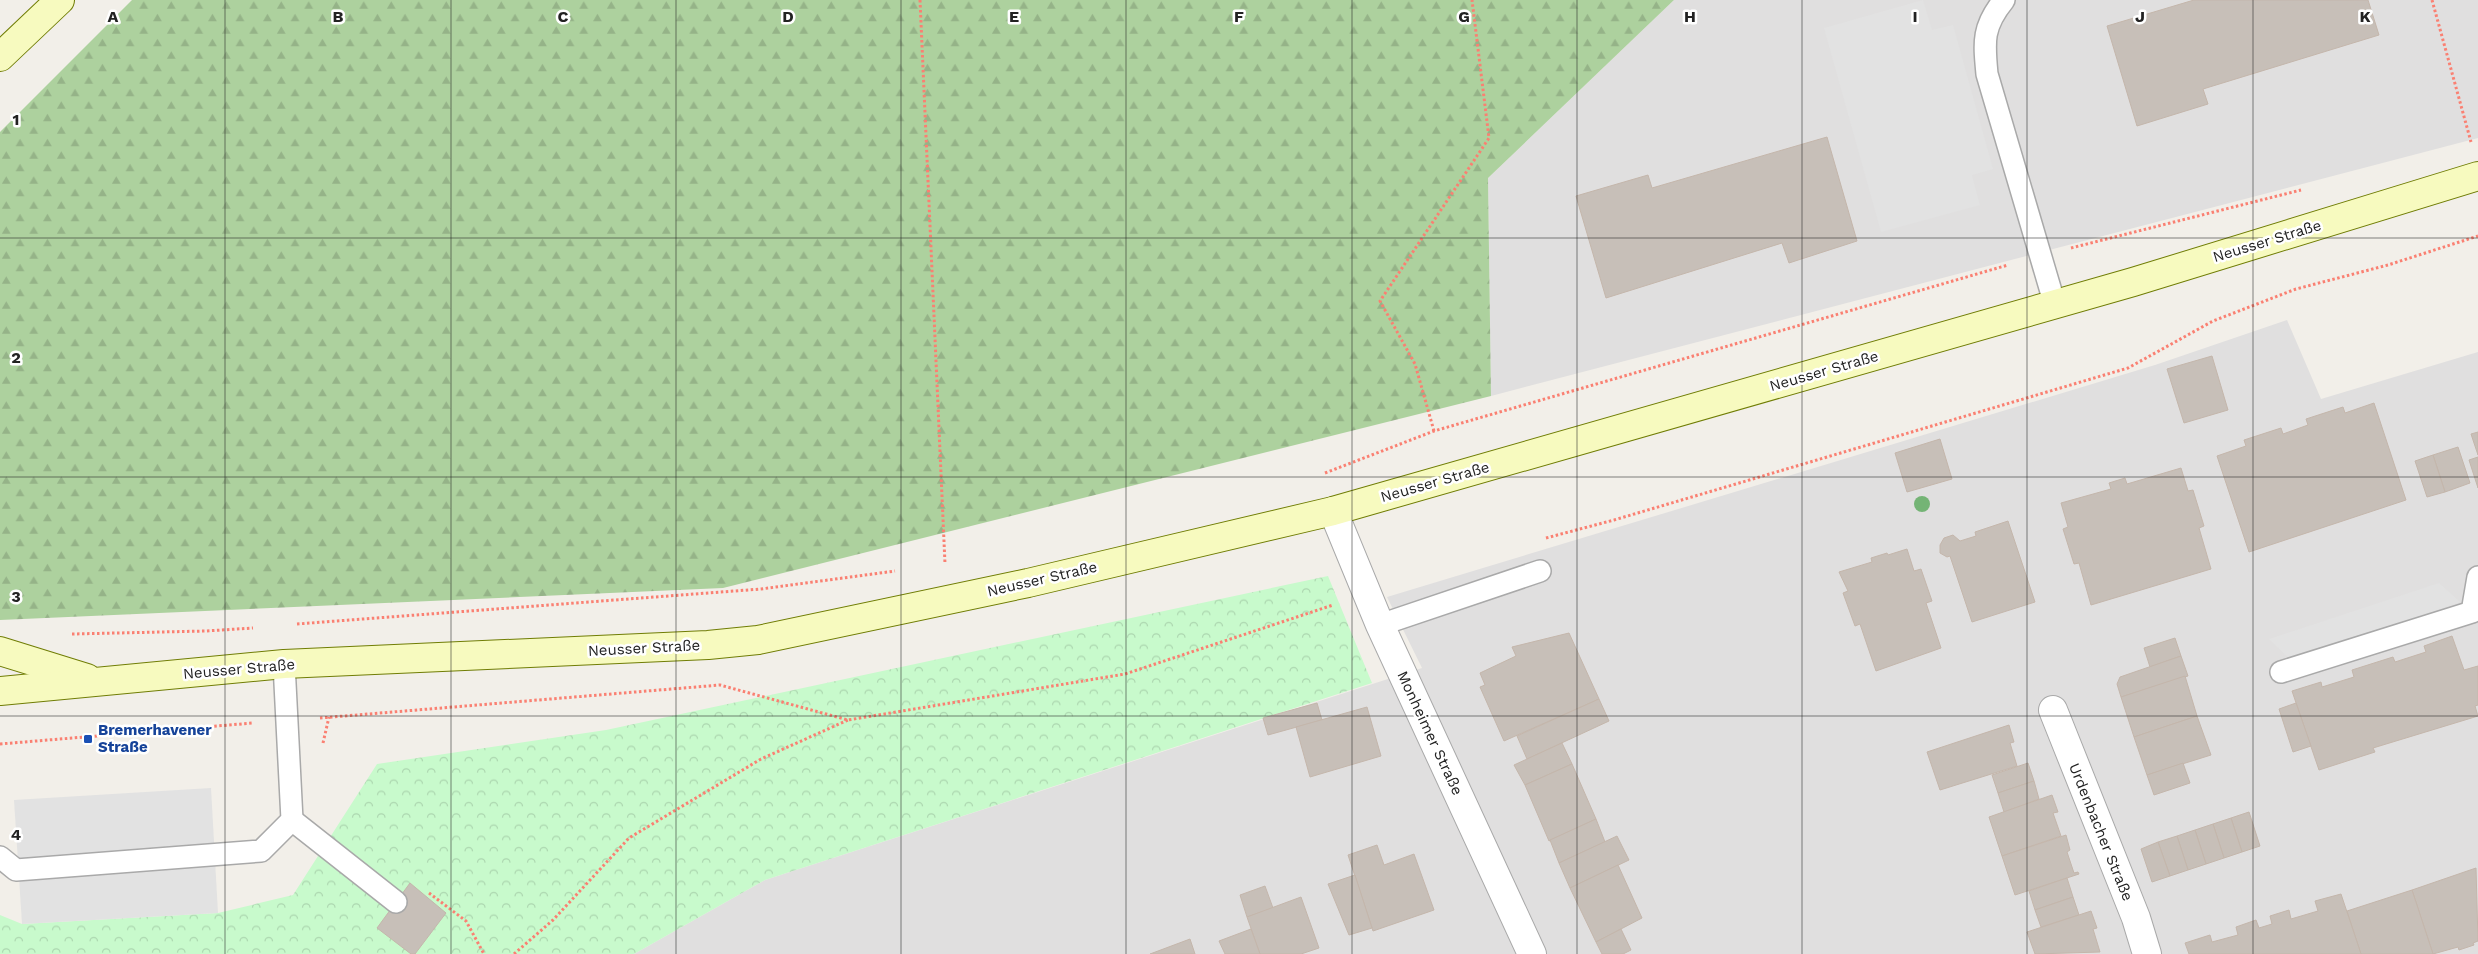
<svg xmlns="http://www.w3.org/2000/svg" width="2478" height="954" font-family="'Work Sans',sans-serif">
  <defs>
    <pattern id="forest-firs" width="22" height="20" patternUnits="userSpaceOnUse" patternTransform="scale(1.25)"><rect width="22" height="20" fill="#add19e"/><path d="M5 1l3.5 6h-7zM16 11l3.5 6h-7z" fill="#95b388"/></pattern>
    <pattern id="park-crowns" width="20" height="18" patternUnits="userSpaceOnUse" patternTransform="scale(1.25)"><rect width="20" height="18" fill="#c8facc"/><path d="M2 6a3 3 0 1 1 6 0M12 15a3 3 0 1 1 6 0" fill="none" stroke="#acd6af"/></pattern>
  </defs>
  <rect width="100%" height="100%" fill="#f2efe9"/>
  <!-- residential -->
  <g fill="#e0dfdf">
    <polygon points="1674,0 2478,0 2478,138 1491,396 1488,178"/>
    <polygon points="2287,320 2321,399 2478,352 2478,954 634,954 765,880 1422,668 1387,597 2155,365"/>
  </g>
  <!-- forest -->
  <polygon fill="url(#forest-firs)" points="132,0 1674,0 1488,178 1491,396 723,588 0,620 0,132"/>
  <!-- park -->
  <polygon fill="url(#park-crowns)" points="1328,576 1372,683 765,880 634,954 0,954 0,915 22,924 218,913 293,895 377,764 606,730"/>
  <!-- parking -->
  <g fill="#e2e2e2">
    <polygon points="1923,0 1932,30 1953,25 1993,169 1972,175 1980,205 1881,232 1824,28"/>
    <polygon points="2439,583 2460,602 2293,662 2269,639"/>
    <polygon points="211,788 218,913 22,924 14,800"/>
  </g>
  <!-- building -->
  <g fill="#c7bfb8" stroke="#c4b6ab">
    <polygon points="2194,0 2368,0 2379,35 2203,89 2208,104 2137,126 2107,26"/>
    <polygon points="1827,137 1857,241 1789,263 1782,243 1606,298 1576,196 1648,175 1652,188"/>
    <polygon points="2212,356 2228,410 2184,423 2167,369"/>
    <polygon points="2374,403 2406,500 2249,552 2217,456 2246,446 2244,440 2281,428 2283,434 2308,425 2306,419 2343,407 2345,413"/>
    <polygon points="2478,432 2478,455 2471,434"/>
    <polygon points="1940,439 1952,479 1907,492 1895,453"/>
    <polygon points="2458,447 2470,483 2445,492 2433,455"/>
    <polygon points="2433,455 2445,492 2427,497 2415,461"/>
    <polygon points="2478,457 2478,488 2469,460"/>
    <polygon points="2181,468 2188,491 2193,490 2204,526 2199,528 2211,569 2091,605 2079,563 2074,564 2063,529 2068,527 2061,503 2111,489 2109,483 2125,478 2127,484"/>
    <polygon points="2008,521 2035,602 1972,622 1950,556 1947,557 1940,553 1940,545 1944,538 1953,535 1960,541 1976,536 1975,532"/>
    <polygon points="1907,549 1914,571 1921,569 1932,601 1926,603 1941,648 1876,671 1860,624 1855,626 1843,593 1848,591 1839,572 1872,562 1871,558 1887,553 1888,555"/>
    <polygon points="1569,633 1599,699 1504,741 1480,687 1485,685 1480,673 1516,656 1512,647"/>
    <polygon points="2452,636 2464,670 2478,666 2478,705 2475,706 2478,716 2373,748 2375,752 2319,770 2292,691 2321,682 2322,687 2354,677 2352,670 2393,657 2395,662 2426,652 2424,646"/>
    <polygon points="2175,638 2181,656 2150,667 2144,648"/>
    <polygon points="2181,656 2188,676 2121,697 2117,684 2120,677"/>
    <polygon points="2185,676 2197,716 2134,737 2121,697"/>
    <polygon points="1599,699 1609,721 1527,759 1517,736"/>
    <polygon points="1317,703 1322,720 1268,735 1263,718"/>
    <polygon points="2296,703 2311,746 2293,752 2279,709"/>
    <polygon points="1367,707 1381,756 1310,777 1296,727"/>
    <polygon points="2197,716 2211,755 2147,775 2134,737"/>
    <polygon points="2009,725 2014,742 2010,743 2017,766 1940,790 1927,752"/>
    <polygon points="1562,743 1572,764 1525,785 1514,765"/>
    <polygon points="2028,763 2034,781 1998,793 1992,775"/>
    <polygon points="2183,763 2190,783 2154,795 2147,775"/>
    <polygon points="1572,764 1596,819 1549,841 1525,785"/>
    <polygon points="2034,781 2039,799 2004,812 1998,793"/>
    <polygon points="2052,795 2058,812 2053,813 2061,836 2002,856 1989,817"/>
    <polygon points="2249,812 2260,846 2242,852 2231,818"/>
    <polygon points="2231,818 2242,852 2224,858 2213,824"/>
    <polygon points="1596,819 1605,842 1559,863 1550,840"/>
    <polygon points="2213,824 2224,858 2206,864 2195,830"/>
    <polygon points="2195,830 2206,864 2188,870 2177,836"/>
    <polygon points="2066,835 2070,850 2067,852 2074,873 2078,872 2079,874 2015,895 2002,856"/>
    <polygon points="1617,836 1629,860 1570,888 1559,863"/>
    <polygon points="2177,836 2188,870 2170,876 2158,842"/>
    <polygon points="2158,842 2170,876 2152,882 2141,849"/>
    <polygon points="1377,845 1384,865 1414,854 1434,910 1373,931 1348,855"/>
    <polygon points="1618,865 1642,918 1596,942 1570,888"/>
    <polygon points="2476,868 2478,941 2473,943 2474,945 2459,950 2458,947 2433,954 2412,890"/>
    <polygon points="1355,875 1372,928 1349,935 1328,884"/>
    <polygon points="2067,878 2073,897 2035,910 2029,891"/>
    <polygon points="410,883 446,913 415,954 411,954 377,928"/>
    <polygon points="1265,886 1273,908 1247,917 1240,895"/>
    <polygon points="2412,890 2433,954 2361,954 2347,911"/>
    <polygon points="2341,894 2361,954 2189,954 2185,943 2210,935 2212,942 2238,935 2236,927 2256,920 2259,928 2272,924 2270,916 2289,910 2291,919 2318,911 2315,901"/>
    <polygon points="1301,897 1319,948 1301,954 1260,954 1247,917"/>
    <polygon points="2073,897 2079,915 2041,927 2035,910"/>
    <polygon points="2091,911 2097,928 2093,929 2100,952 2035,954 2027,932"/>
    <polygon points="1251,929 1260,954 1225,954 1219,941"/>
    <polygon points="1621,929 1631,950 1623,954 1602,954 1596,942"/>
    <polygon points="1190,939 1195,954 1150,954"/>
  </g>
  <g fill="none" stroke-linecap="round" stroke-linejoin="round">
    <!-- service casing -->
    <g stroke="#a9a9a9" stroke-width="24">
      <g id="service">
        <path d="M2004,0C1982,27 1984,42 1987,74L2055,305"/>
        <polyline points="1380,625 1540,571"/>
        <polyline points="2281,672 2472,612 2478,577"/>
        <polyline points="292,820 396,902"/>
        <polyline points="0,857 16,870 261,851 292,820 284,664"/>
      </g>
    </g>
    <!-- minor casing -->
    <g stroke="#a9a9a9" stroke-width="30">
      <g id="minor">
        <polyline points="1333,511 1380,625 1532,954"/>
        <polyline points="2053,710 2136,918 2147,954"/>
      </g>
    </g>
    <!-- secondary casing -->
    <g stroke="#707d05" stroke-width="30">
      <g id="secondary">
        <polyline points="0,57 60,0"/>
        <polyline points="0,651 87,678"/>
        <polyline points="0,691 284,664 708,645 758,640 1028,583 1333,511 2133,282 2478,176"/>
      </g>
    </g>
    <!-- path -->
    <g stroke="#fa8072" stroke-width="3" stroke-dasharray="2.5 2.5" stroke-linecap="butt">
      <polyline points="920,0 945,564"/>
      <polyline points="2432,0 2471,142"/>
      <polyline points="2071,248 2301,190"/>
      <polyline points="1434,431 1415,364 1380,301 1489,138 1472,0"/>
      <polyline points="1325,473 1434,431 2008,265"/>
      <polyline points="1546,538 1614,520 2128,368 2213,321 2296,289 2388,265 2478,236"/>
      <polyline points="297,624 761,589 895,571"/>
      <polyline points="72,634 206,631 253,628"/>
      <polyline points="320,718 720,685 848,720 1125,674 1333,605"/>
      <polyline points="323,743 329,717"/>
      <polyline points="0,744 253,723"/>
      <polyline points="429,893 466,921 484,954"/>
      <polyline points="514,954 553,920 629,838 761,759 848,720"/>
    </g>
    <!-- service -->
    <use href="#service" stroke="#fff" stroke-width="21"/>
    <!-- minor -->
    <use href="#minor" stroke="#fff" stroke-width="28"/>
    <!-- secondary -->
    <use href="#secondary" stroke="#f7fabf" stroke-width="28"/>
  </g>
  <!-- trees -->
  <circle fill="#74b475" cx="1922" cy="504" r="8"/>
  <!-- grid -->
  <path fill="none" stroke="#222" stroke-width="1" stroke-opacity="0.55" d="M225,0V954M451,0V954M676,0V954M901,0V954M1126,0V954M1352,0V954M1577,0V954M1802,0V954M2027,0V954M2253,0V954M0,238H2478M0,477H2478M0,716H2478"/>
  <!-- markers -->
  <rect fill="#1a4fb4" stroke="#fff" stroke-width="2" x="83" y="734" width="10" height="10" rx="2.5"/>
  <g text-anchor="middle" stroke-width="5" stroke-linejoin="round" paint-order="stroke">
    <!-- street labels -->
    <g font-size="15" fill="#222" stroke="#fff">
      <text transform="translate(2267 241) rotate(-17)" y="5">Neusser Straße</text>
      <text transform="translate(1824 371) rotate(-16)" y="5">Neusser Straße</text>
      <text transform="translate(1435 482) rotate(-16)" y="5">Neusser Straße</text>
      <text transform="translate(1042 579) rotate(-13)" y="5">Neusser Straße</text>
      <text transform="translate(644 648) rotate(-3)" y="5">Neusser Straße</text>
      <text transform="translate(239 669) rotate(-5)" y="5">Neusser Straße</text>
      <text transform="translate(1430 733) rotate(65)" y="5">Monheimer Straße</text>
      <text transform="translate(2101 832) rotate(68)" y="5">Urdenbacher Straße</text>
    </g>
    <!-- transit labels -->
    <g font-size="15" font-weight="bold" fill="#164399" stroke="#fff" text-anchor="start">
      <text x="98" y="735">Bremerhavener<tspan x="98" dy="17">Straße</tspan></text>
    </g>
  </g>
  <g font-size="16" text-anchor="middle" font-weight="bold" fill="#222" stroke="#fff" stroke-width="5" stroke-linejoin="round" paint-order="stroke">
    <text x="113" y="22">A</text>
    <text x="338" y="22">B</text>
    <text x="563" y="22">C</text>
    <text x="788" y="22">D</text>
    <text x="1014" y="22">E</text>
    <text x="1239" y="22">F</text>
    <text x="1464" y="22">G</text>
    <text x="1690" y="22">H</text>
    <text x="1915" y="22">I</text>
    <text x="2140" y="22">J</text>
    <text x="2365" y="22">K</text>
    <text x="16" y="125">1</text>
    <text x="16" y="363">2</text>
    <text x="16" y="602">3</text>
    <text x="16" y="840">4</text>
  </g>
</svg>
